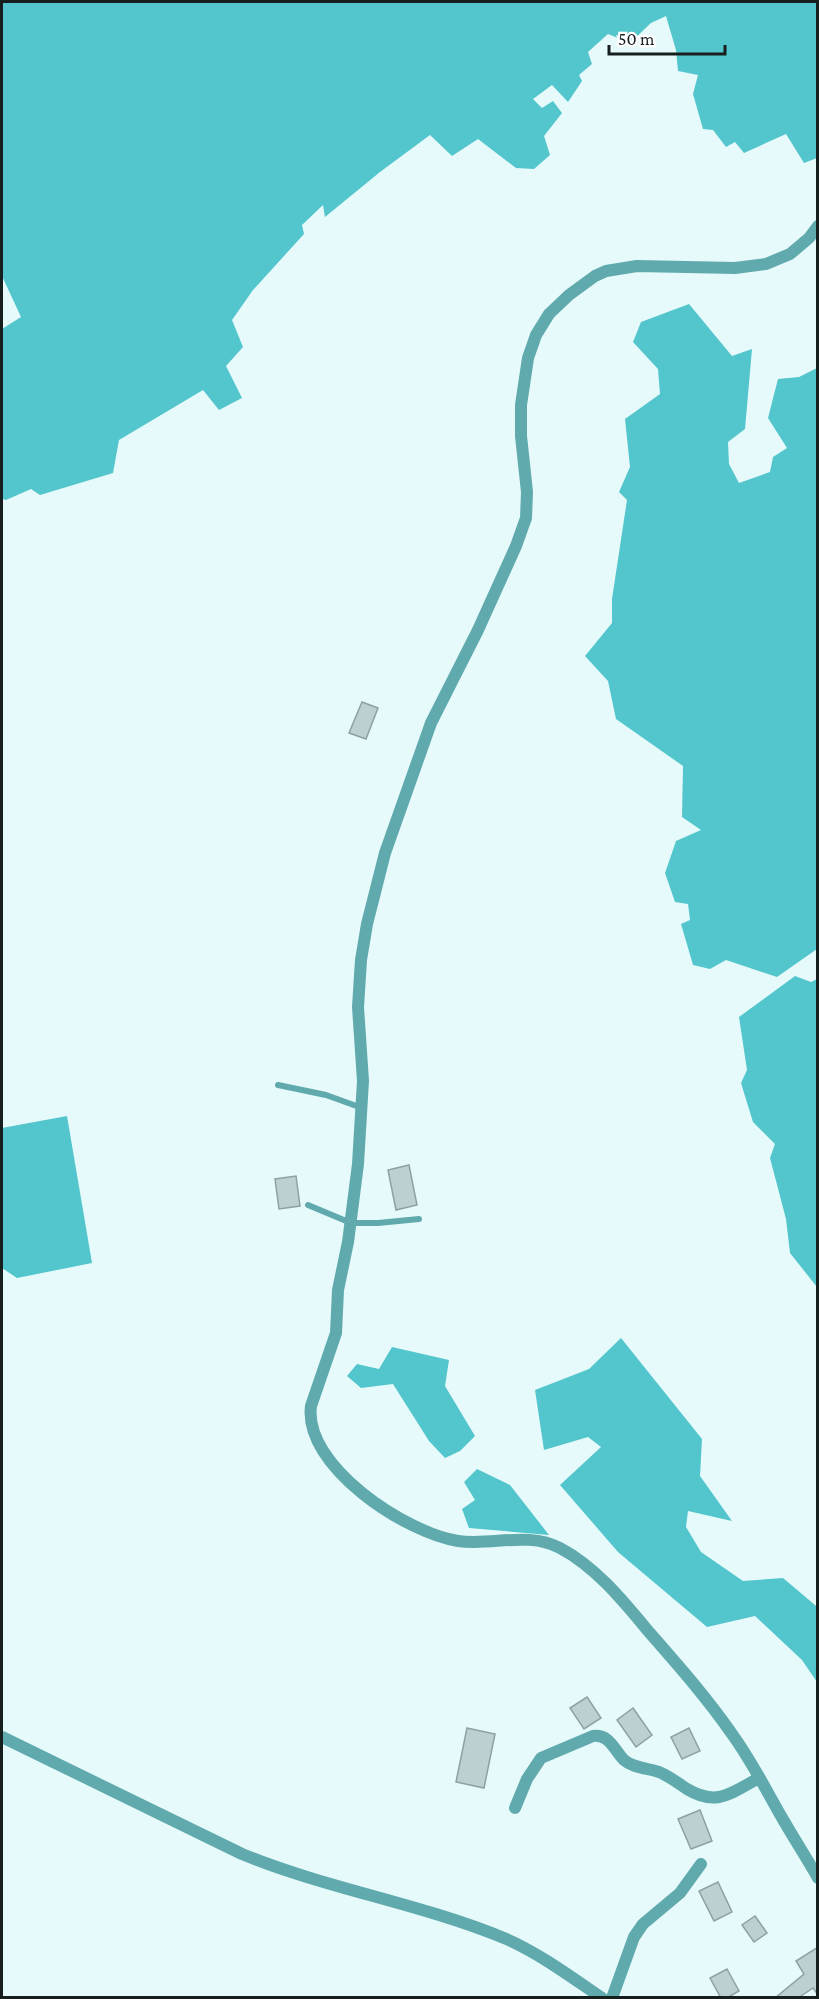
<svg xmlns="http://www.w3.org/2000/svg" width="819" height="1999" font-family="'Crimson Pro',serif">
  <rect width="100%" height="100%" fill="#e6fafb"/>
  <!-- forest -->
  <g fill="#52c6cc">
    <polygon points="2,2 817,2 817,158 804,163 786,134 744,153 735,142 726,147 713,130 703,129 693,94 698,75 678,71 676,50 666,16 651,23 630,43 608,34 588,52 592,64 579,75 582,81 568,102 552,85 533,99 542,108 553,101 562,113 544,136 550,155 534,169 516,168 478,139 452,156 430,135 380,172 325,217 323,205 302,225 304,234 253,290 232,320 243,347 226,366 242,398 219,410 203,390 119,440 113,473 40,495 31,489 6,500 2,499 2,329 21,317 2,276"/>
    <polygon points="689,304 732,356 752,349 745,429 728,442 729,464 739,483 770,472 773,457 787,448 768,418 778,379 799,377 817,368 817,949 777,977 726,960 710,969 693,965 681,924 690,920 688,904 675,902 665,873 676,841 701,830 682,817 683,766 616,719 608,681 585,656 612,623 612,599 627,500 619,492 630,467 625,419 660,394 658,369 633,342 641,322"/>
    <polygon points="795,976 811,982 817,979 817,1287 790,1253 786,1219 770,1158 775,1144 753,1122 741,1083 747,1070 739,1017"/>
    <polygon points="67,1116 92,1263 17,1278 2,1268 2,1128"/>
    <polygon points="621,1338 702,1439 700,1476 732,1521 688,1511 686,1527 701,1552 743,1581 783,1578 815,1605 818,1608 817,1682 802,1660 755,1616 707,1627 618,1552 560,1485 601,1447 588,1437 544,1450 535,1390 589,1369"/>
    <polygon points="392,1347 449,1360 445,1386 475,1436 460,1451 445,1458 429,1441 393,1384 361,1388 347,1376 357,1364 379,1369"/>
    <polygon points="477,1469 510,1485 549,1535 469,1528 462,1509 475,1500 464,1482"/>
  </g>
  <!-- building -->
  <g fill="#bcd0d1" stroke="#8ea1a2" stroke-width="1.5">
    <polygon points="362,702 378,708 366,739 349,733"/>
    <polygon points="409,1165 417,1205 396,1210 388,1170"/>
    <polygon points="296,1176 300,1206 279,1209 275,1179"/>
    <polygon points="587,1697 601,1718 584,1729 570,1708"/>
    <polygon points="633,1708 652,1735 636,1747 617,1720"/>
    <polygon points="467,1728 495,1734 484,1788 456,1782"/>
    <polygon points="689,1728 700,1751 682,1759 671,1737"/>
    <polygon points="700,1810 712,1841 691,1849 678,1819"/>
    <polygon points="718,1882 732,1912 714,1921 699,1891"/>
    <polygon points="755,1916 767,1933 754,1942 742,1925"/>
    <polygon points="818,1947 818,1995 813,1988 798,1998 775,1998 804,1974 796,1961"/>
    <polygon points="727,1969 739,1991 727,1998 721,1998 710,1978"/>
  </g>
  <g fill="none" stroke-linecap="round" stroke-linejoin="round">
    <!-- service -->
    <g stroke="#60aaad" stroke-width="6">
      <polyline points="278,1085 326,1095 362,1108"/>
      <polyline points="308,1205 351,1223 378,1223 419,1219"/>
    </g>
    <!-- minor -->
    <g stroke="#60aaad" stroke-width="12">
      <path d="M818,226L809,238L790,254L766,264L735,268L637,266L606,271L595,276L569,295L549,314L536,335L528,358L521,405V436L527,492L526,518L516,546L478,630L431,723L385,853L367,924L361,960L358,1007L363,1081L358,1164L348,1242L338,1290L336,1333L311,1406C303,1466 406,1533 458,1541C492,1546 528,1531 560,1548C596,1567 624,1602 649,1632C678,1665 707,1698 732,1734C751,1760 765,1788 781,1816C793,1837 806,1857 818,1878"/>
      <path d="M2,1737L242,1854C327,1889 419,1903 504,1938C539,1953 571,1977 602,1998"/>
      <path d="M515,1808L527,1779L541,1758L593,1736C610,1734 614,1750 624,1760C633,1768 648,1768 659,1772C669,1776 678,1783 687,1789C717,1807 731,1793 759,1778"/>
      <polyline points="612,1998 634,1937 643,1924 680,1893 701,1864"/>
    </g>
  </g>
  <!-- border -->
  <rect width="819" height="1999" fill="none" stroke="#161e1e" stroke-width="6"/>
  <!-- scale -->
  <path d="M609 45v9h116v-9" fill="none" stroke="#161e1e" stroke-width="3"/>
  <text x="618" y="45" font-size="18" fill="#161e1e" stroke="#ffffff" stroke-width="4.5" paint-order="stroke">50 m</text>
</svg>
